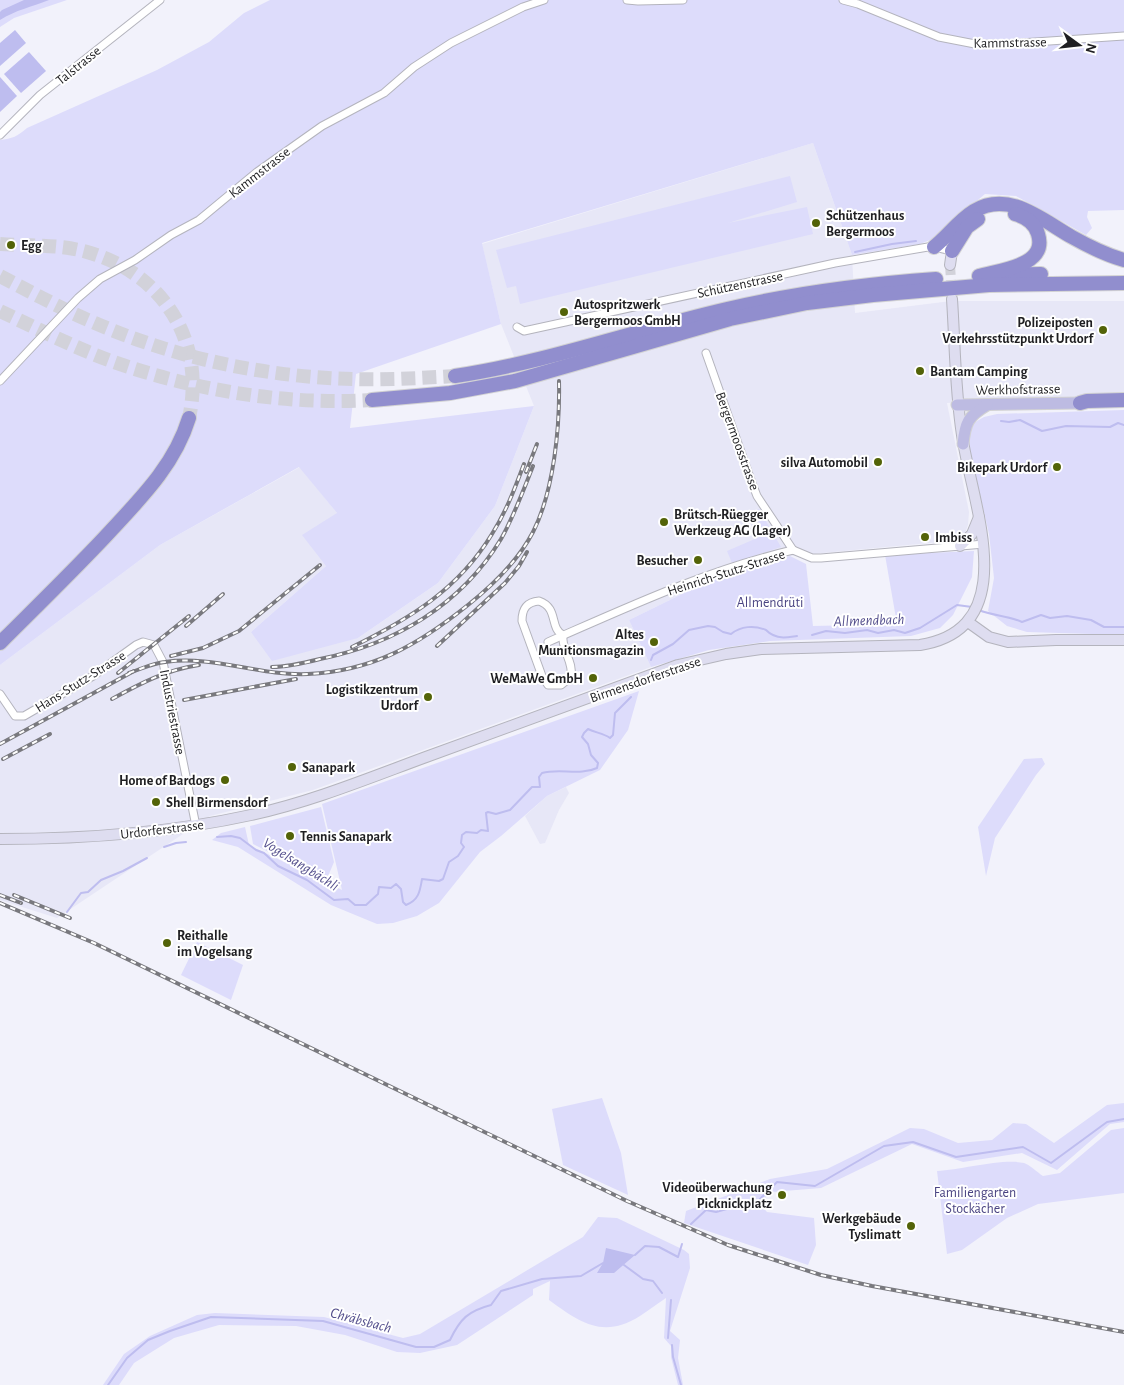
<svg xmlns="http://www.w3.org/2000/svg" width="1124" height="1385" font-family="'Alegreya Sans',sans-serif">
  <rect width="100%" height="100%" fill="#f2f2fb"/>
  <!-- built -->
  <g fill="#e7e7f7">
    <polygon points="813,143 852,255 855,313 951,301 1124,301 1124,397 947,403 969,512 968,525 964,536 951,541 790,556 725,573 629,620 651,667 313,790 210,816 57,918 0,900 0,665 160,545 300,467 337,513 326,566 251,632 358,638 438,583 495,506 534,406 501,324 482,244"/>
    <polygon points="566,787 569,793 559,810 545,843 540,844 525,816 547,796"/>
  </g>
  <!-- green -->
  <g fill="#dddcfb">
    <polygon points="0,0 67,0 14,18 0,27"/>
    <path d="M270,0H1124V210L1088,211L1087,217L1092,228L1086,235L1016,196L985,194L960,215L940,236L920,244L852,255L813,143L482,243L501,324L356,374L350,428L534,406L495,506L438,583L358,638L272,661L251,632L326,566L302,535L337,513L299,467L160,545L0,665V140C12,139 18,136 27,128L157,70L209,42L244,13Z"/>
    <polygon points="790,176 797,202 728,223 807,207 813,234 520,304 516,286 507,288 496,250"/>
    <polygon points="1124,410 1124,635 1027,632 1007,626 988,611 994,578 989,534 967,438 970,425 984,417 997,414"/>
    <polygon points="759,509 781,547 732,563 727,551 764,535 755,511"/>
    <polygon points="974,551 972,577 953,615 940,628 911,636 770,641 709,650 651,667 629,620 725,573 790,556 806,564 813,626 897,624 885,555"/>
    <polygon points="639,691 628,730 600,770 547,796 501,836 480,852 439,903 417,916 393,923 377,924 331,905 238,847 212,840 221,833 245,827 249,845 342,890 322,804"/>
    <polygon points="1042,758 1045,764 1036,775 995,838 986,876 978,827 1024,759"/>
    <polygon points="321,807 334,862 326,881 253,844 250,826"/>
    <polygon points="197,942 243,965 231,1000 181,975"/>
    <polygon points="602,1098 621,1153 628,1195 563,1165 552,1109"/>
    <polygon points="1124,1103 1124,1122 1110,1124 1057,1170 1022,1153 963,1162 912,1144 821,1188 772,1192 759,1203 767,1212 814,1218 816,1245 808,1265 684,1223 686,1211 770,1179 827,1169 910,1128 924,1129 958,1143 992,1140 1013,1123 1026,1124 1054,1143 1107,1105"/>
    <path d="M1124,1128V1193L1038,1204L1007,1218L962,1250L947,1254L937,1171C961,1170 1003,1158 1024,1163C1030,1165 1037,1172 1043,1176L1060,1173L1111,1130Z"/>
    <path d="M598,1217L617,1218L684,1250L689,1254L690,1268L670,1331L680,1340L678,1358L683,1385H678L671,1357V1346L664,1338L666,1298C657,1304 649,1310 640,1316C604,1339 580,1323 549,1300L550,1281L533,1289V1295L457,1345L420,1353L397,1352L345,1335L296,1326L219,1325L174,1338L134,1363L119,1385H103L124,1354L150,1336L197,1315L215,1313L324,1317L403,1338L420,1334L583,1237Z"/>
  </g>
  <!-- water -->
  <g fill="#bebdef">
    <path d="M24,0H49C31,7 16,10 0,20V12L2,10Z"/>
    <polygon points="15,30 26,43 0,66 0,43"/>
    <polygon points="29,52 46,71 21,93 4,74"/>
    <polygon points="0,77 17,96 0,112"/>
    <polygon points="606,1248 635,1255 614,1273 597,1273 603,1263"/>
  </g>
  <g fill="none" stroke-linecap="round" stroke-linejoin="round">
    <!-- stream -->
    <g stroke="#bebdef" stroke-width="2">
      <polyline points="855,252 892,244 916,241"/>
      <polyline points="1001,421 1009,422 1020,420 1042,431 1066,426 1110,427 1118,423 1124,425"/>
      <path d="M979,610C993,616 1007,615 1022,622L1041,615L1050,618L1067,616L1091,620L1104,627H1124"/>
      <polyline points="812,635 826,631 845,633 867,630 878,633 894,630 905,633 920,628 957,605 972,607"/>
      <path d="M651,660L653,655L673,644L689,630L708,626L715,627L723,632L731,634C741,626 754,625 766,630C768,632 770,634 773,635C781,639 789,637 797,636"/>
      <path d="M217,837L231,836L240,838L256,850L264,853L278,866L307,880L334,900L348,899L355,905H366L378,894L379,887L391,888L396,884L401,889L403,902L406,905C419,900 420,891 422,879L439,881L443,879L449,862L458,856L464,847L461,843L462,835L466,832L477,833L481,830L488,831L486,813L488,812L496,814L510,810L532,787H540L539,777L542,773C560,768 580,776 597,768L598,763L591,755L588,744L582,737L584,733L588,729C596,733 603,733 610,738L613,735L615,713L631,697"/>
      <polyline points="164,847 176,843 186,842"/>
      <polyline points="67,912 81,893 88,892 101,880 123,871 147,858"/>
      <polyline points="691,1224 706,1210 716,1212 759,1200 777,1182 815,1186 884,1146 913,1142 956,1157 1023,1147 1051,1163 1107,1122 1124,1119"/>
      <polyline points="635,1255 645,1246 659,1247 678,1257 682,1244"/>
      <polyline points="624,1265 643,1279 653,1281 662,1293"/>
      <polyline points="668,1338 671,1300"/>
      <polyline points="672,1345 673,1357 681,1385"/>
      <path d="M108,1385L127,1358L148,1340L170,1331L211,1317L323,1321L416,1347H434L450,1340C460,1319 468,1311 491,1305L501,1291L542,1279L581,1276L603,1263"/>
    </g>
    <!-- secondary-tunnel -->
    <polyline stroke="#d2d2da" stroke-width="10" stroke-dasharray="10 5" stroke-linecap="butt" points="950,265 952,295"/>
    <!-- motorway-tunnel -->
    <g stroke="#d2d2da" stroke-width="14" stroke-dasharray="14 7" stroke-linecap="butt">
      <path d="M0,244C29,246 59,244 87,252C163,273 206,341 189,418"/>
      <path d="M0,276C29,291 58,307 88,320C171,357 263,377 353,379C387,380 421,378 455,376"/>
      <path d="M0,311C38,329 75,348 114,362C197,391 285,405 372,400"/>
    </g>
    <!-- minor casing -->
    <g stroke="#b4b4bd" stroke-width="9">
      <g id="minor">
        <polyline points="627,0 638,1 683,0"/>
        <polyline points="843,0 858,4 939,37 975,44 1005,44 1124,36"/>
        <polyline points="0,135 40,95 160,0"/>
        <polyline points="517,327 524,331 835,263 928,247 939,248 952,251"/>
        <polyline points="706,353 752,483 757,496 793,550"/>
        <polyline points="0,381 78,298 100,279 135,260 171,235 199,220 257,172 322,126 384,93 414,67 451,43 523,7 544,0"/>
        <path d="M539,601C559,608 549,628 563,635C561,650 574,662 571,677L561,685H548L542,676L522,621C522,608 527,602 539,601Z"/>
        <path d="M548,642C628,607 707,570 793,550L812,558H821L984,544"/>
        <polyline points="0,694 15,716 24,716 93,676 136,645 143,642 154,645 163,662 196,826"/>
      </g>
    </g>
    <!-- secondary casing -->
    <g stroke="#b4b4bd" stroke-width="12">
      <g id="secondary">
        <polyline points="950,265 952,251"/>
        <polyline points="960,546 972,534 979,517"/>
        <polyline points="968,622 989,637 1008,642 1056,640 1124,640"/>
        <path d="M0,839C84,839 169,833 251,815C311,802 369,778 426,757C510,727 594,696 678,665L726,654L761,649L920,645C1026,628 971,501 962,435C955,390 955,344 952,299"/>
      </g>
    </g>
    <!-- primary casing -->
    <g stroke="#d2d2d3" stroke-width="13">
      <g id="primary">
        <polyline points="957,405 1080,403"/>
        <path d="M963,444C965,423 968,416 987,405"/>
      </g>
    </g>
    <!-- motorway casing -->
    <g stroke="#d2d2d3" stroke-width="16">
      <g id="motorway">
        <path d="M934,247C948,236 958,221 974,211C1009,190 1042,220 1072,237C1088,246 1106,255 1124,260"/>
        <polyline points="952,251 967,227 978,219"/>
        <polyline points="992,275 1041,274"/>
        <path d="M979,276C1000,270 1048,266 1038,234C1035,223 1026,217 1015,214"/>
        <path d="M455,376C548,362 636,330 727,309C796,293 865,284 936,279"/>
        <polyline points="372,400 450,393 515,381 730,319 807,303 873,295 989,285 1124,283"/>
        <polyline points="1080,403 1087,401 1124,400"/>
        <path d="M0,643C35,608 70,574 104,538C138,501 174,467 189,418"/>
      </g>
    </g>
    <!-- minor -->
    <use href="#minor" stroke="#fff" stroke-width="7"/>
    <!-- secondary -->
    <use href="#secondary" stroke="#deddf0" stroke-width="10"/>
    <!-- primary -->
    <use href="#primary" stroke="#bdbbe2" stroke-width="11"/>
    <!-- motorway -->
    <use href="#motorway" stroke="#918ece" stroke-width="14"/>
    <!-- rail casing -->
    <g stroke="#79797e" stroke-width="4">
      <g id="rail">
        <polyline points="526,472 537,444"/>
        <polyline points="186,626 223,594"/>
        <polyline points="437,646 505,583 519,566 527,552"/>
        <path d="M352,647C409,619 458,590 492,534C506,512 515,488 524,464"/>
        <polyline points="171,656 203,648 239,631 320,565"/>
        <path d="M272,667C288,667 304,663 320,659C395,644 461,605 501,539C514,516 523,491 533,466"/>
        <polyline points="118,673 189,616"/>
        <path d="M129,673C141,669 153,663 165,662C213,655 259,676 308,674C373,671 418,645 468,605C493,585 518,561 533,532C554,491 560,426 559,381"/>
        <path d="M112,699C141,683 166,670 199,665"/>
        <polyline points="184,700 296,679"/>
        <polyline points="0,744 134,671"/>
        <polyline points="3,759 50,734"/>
        <polyline points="0,895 21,903"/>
        <polyline points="14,895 70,918"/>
        <polyline points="0,903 94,943 627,1201 728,1245 821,1275 872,1286 1124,1332"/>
      </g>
    </g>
    <!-- rail -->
    <use href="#rail" stroke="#fff" stroke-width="2" stroke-dasharray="5.5" stroke-linecap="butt"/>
  </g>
  <!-- markers -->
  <g fill="#536308" stroke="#fff" stroke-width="2">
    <circle cx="816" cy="223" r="5"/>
    <circle cx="11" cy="245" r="5"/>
    <circle cx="564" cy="312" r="5"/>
    <circle cx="1103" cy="330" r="5"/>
    <circle cx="920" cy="371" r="5"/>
    <circle cx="878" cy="462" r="5"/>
    <circle cx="1057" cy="467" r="5"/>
    <circle cx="664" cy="522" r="5"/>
    <circle cx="925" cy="537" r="5"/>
    <circle cx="698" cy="560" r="5"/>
    <circle cx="654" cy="642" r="5"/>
    <circle cx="593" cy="678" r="5"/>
    <circle cx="428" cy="697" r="5"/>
    <circle cx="292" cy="767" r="5"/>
    <circle cx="225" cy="780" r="5"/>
    <circle cx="156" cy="802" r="5"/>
    <circle cx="290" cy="836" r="5"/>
    <circle cx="167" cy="943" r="5"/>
    <circle cx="782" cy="1195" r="5"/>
    <circle cx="911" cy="1226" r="5"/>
  </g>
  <g text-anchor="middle" stroke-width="4" stroke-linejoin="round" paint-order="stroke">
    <!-- street labels -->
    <g font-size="14" fill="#1f1f22" stroke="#fff">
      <text transform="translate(1010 42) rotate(-1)" y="5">Kammstrasse</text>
      <text transform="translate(78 65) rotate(-39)" y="5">Talstrasse</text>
      <text transform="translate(259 172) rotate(-38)" y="5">Kammstrasse</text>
      <text transform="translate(740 284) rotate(-12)" y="5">Schützenstrasse</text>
      <text transform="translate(1018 389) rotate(-1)" y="5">Werkhofstrasse</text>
      <text transform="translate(738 441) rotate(70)" y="5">Bergermoosstrasse</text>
      <text transform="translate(726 572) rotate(-18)" y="5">Heinrich-Stutz-Strasse</text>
      <text transform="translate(645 679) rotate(-19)" y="5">Birmensdorferstrasse</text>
      <text transform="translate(80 681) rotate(-32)" y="5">Hans-Stutz-Strasse</text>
      <text transform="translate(173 712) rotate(79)" y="5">Industriestrasse</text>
      <text transform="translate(162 829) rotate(-7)" y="5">Urdorferstrasse</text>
    </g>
    <!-- poi labels -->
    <g font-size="14" font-weight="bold" fill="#1f1f22" stroke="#fff" text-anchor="start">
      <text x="826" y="220">Schützenhaus<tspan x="826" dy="16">Bergermoos</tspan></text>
      <text x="21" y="250">Egg</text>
      <text x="574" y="309">Autospritzwerk<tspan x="574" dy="16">Bergermoos GmbH</tspan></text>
      <text x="1093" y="327" text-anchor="end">Polizeiposten<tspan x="1093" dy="16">Verkehrsstützpunkt Urdorf</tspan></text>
      <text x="930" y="376">Bantam Camping</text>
      <text x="868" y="467" text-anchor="end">silva Automobil</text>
      <text x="1047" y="472" text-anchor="end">Bikepark Urdorf</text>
      <text x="674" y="519">Brütsch-Rüegger<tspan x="674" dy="16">Werkzeug AG (Lager)</tspan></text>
      <text x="935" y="542">Imbiss</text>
      <text x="688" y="565" text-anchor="end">Besucher</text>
      <text x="644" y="639" text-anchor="end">Altes<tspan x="644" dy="16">Munitionsmagazin</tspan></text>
      <text x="583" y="683" text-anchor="end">WeMaWe GmbH</text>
      <text x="418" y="694" text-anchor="end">Logistikzentrum<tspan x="418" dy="16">Urdorf</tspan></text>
      <text x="302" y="772">Sanapark</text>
      <text x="215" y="785" text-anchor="end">Home of Bardogs</text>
      <text x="166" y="807">Shell Birmensdorf</text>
      <text x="300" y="841">Tennis Sanapark</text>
      <text x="177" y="940">Reithalle<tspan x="177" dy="16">im Vogelsang</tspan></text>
      <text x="772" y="1192" text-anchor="end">Videoüberwachung<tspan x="772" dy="16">Picknickplatz</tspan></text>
      <text x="901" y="1223" text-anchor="end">Werkgebäude<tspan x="901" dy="16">Tyslimatt</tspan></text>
    </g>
    <!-- park labels -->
    <g font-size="14" fill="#4a4482" stroke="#fff">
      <text x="770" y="607">Allmendrüti</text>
      <text x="975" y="1197">Familiengarten<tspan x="975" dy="16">Stockächer</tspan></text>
    </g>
    <!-- water labels -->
    <g font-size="15" font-style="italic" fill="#534e8c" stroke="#fff">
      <text transform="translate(869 620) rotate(-2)" y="5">Allmendbach</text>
      <text transform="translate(301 864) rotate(32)" y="5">Vogelsangbächli</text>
      <text transform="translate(361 1320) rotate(15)" y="5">Chräbsbach</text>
    </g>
  </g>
  <!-- north arrow -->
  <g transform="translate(1079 45) rotate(105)" stroke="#ffffff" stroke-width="4" paint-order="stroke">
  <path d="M0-4L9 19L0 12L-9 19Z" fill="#1f1f22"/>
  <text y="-8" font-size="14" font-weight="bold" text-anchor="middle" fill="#1f1f22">N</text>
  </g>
</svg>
